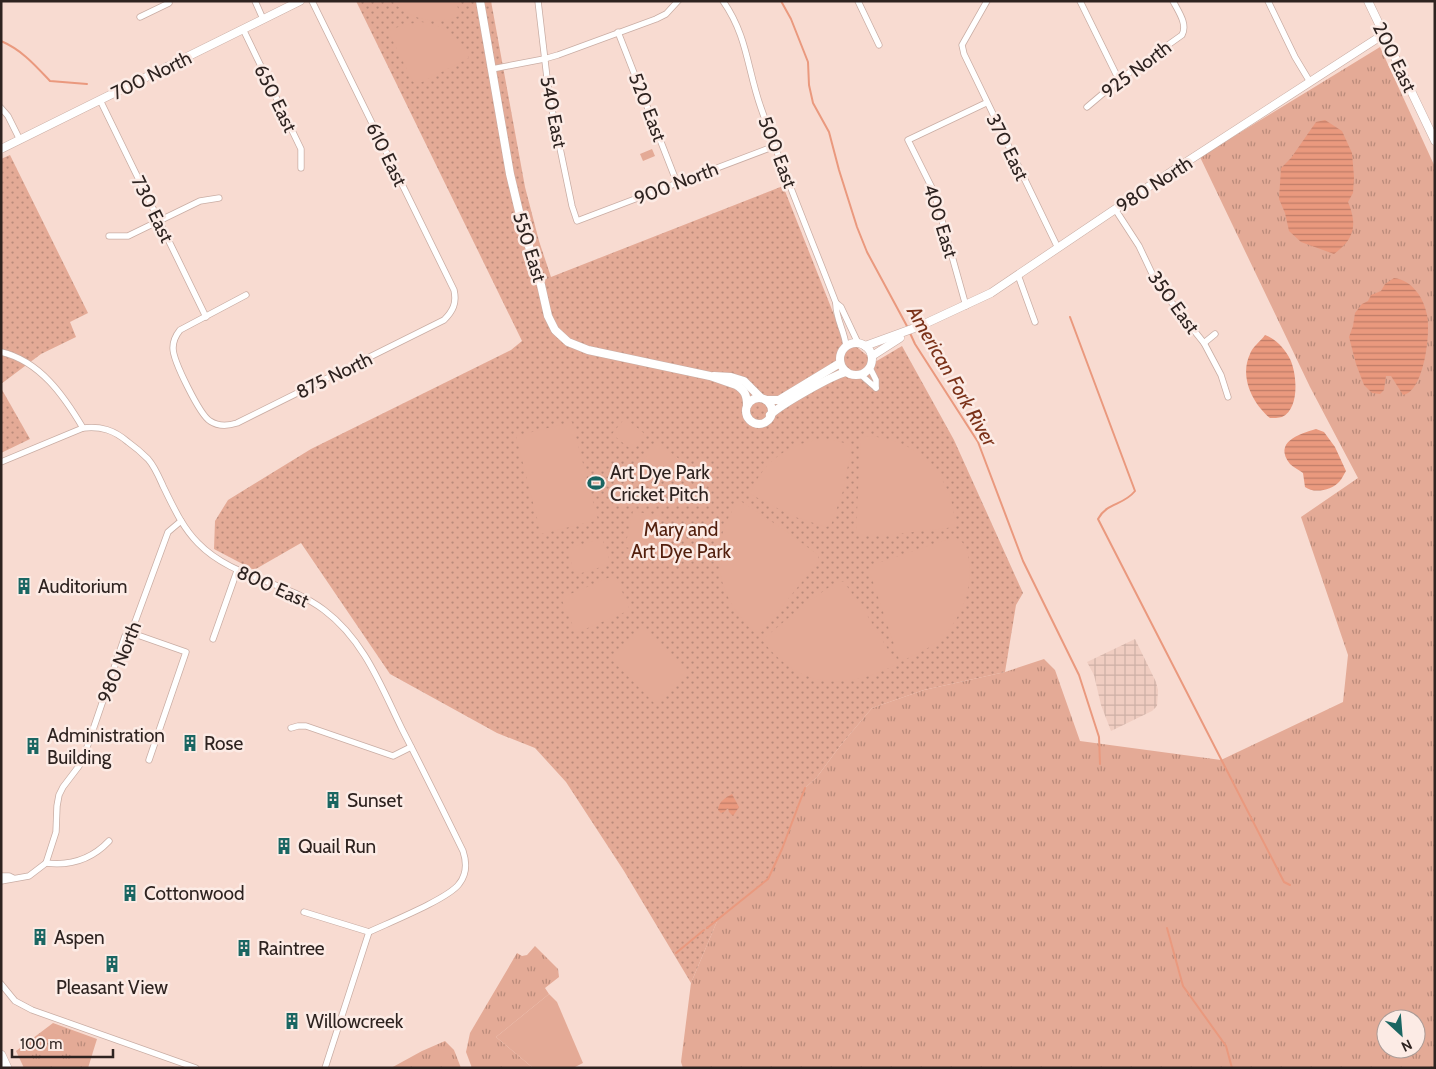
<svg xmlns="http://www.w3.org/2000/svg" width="1436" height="1069" font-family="Cabin,sans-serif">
  <defs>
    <pattern id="industrial-grid" width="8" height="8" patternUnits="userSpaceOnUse" patternTransform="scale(1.25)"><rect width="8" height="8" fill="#f0cdc1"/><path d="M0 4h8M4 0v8" fill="none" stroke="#ceb0a6"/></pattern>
    <pattern id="grass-tufts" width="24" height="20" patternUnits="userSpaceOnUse" patternTransform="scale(1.25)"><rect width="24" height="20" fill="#e4aa96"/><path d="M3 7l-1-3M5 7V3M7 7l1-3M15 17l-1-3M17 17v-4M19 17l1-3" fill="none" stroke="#b98a7a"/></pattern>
    <pattern id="park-dots" width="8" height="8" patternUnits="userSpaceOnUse" patternTransform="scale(1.25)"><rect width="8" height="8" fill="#e4aa96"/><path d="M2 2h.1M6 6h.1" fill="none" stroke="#b98a7a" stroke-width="1.8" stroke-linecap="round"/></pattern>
    <pattern id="water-rules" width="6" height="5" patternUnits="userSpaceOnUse" patternTransform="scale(1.25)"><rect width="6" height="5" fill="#ea997e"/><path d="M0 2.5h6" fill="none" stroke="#be7c67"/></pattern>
  </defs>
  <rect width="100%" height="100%" fill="#f8dbd1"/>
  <!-- industrial -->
  <polygon fill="url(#industrial-grid)" points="1135,639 1156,682 1158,690 1157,706 1152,711 1111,731 1101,705 1094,675 1087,662"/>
  <!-- grass -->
  <g fill="url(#grass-tufts)" fill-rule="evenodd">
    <path d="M1380,47L1435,167V1068H683L681,1062L691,983L718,919L768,879L782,849L805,788L817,777L840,746L872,708L924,690L1005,672L1044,659L1055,670L1080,741L1221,760L1343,702L1348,655L1301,517L1358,478L1310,387L1200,157ZM1386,1019H1416V1049H1386Z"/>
    <polygon points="535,946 558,969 559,977 545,988 549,994 496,1037 533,1068 472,1068 466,1052 470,1033 517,953 522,956 527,955"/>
    <polygon points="53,1023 97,1039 88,1068 24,1068 16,1051"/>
    <polygon points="445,1041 454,1050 461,1068 391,1068 422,1051"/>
  </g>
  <!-- park -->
  <g fill="url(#park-dots)">
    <polygon points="356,1 491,1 525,187 539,241 551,277 783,186 842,335 875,362 902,346 954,440 1023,593 1016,605 1005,672 924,690 872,708 840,746 817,777 805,788 782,849 768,879 718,919 691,983 624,871 566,782 535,748 497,733 390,674 301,543 254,570 214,549 215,521 228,500 311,449 511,350 522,341"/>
    <polygon points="10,155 88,313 70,322 76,337 41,354 1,384 1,159"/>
    <polygon points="1,388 30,439 1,453"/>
  </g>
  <!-- garden -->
  <g fill="#e4aa96">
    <path d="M392,1H455L461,15C437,26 410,20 392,1Z"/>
    <path d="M421,22C445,24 458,38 469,58L418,84L413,82L388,31L403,25Z"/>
    <polygon points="652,149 655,156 643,161 640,154"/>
    <polygon points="625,418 646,435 633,451 612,434"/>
    <polygon points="572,422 598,520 541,534 516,436"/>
    <path d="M861,436C915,435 954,474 955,527L897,534H860L856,530Z"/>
    <path d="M816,440H833L852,445L843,491L831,525L826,527L792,516L750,494C762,464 784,446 816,440Z"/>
    <polygon points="657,442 679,459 666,476 644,459"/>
    <path d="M739,500L786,531L818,555L819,561L758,636C716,598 705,548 739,500Z"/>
    <polygon points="633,511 660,516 653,553 625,547"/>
    <path d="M954,537C966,542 968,550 969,562C973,593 958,628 931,646C922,652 910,657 900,662L869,570L872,565Z"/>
    <polygon points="602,538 611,564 575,575 567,549"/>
    <polygon points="615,575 630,610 576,633 561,598"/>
    <path d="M838,581L844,582L867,615L897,664C846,691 799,689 762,640L805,604Z"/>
    <polygon points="644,627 689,674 656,705 611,659"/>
    <polygon points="549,994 557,1002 583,1063 573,1068 533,1068 496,1037"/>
  </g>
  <!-- water -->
  <g fill="url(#water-rules)">
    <path d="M1325,120L1342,131L1352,153L1354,177L1353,193L1348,202C1358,226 1354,239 1334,254L1301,242L1289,231L1285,213L1279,199L1281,168L1291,158L1316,122Z"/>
    <path d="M1394,278C1412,280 1424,298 1427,315C1431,333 1424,392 1403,395L1391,376H1386L1384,390L1380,394L1372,393L1364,385L1356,364L1349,337L1353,326L1355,313L1362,304L1368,301L1371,295L1381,291L1385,284Z"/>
    <path d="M1265,335C1276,339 1285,349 1290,359C1297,373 1300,409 1282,417C1279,418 1273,418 1270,418C1253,404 1239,377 1250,354C1252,347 1261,341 1265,335Z"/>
    <path d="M1316,429L1324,432L1335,447L1346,471C1344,474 1342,479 1339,482C1332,490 1314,494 1305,487L1303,473C1299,470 1293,467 1290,464C1273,442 1299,434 1316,429Z"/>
    <path d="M732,794L739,807L733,816L729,812L728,808L724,812L721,813L718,810C719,801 725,798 732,794Z"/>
  </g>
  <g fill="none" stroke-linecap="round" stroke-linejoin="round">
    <!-- stream -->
    <g stroke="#ea997e" stroke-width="2">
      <polyline points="781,1 791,19 808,62 809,85 813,103 829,132 839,170 857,227 867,252 908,328"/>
      <path d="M1,41C22,50 35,65 50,81L87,84"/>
      <path d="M1070,317L1135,491C1123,506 1107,502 1098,519L1284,882L1290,885"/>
      <polyline points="910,333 915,344 978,442 1023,561 1079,675 1099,737 1100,764"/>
      <polyline points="707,928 768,879 782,849 805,788"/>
      <polyline points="1167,928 1183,986 1226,1046 1232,1068"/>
      <polyline points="676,953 704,930"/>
    </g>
    <!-- minor casing -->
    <g stroke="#c9ada4" stroke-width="7">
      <g id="minor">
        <polyline points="255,1 263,19"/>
        <polyline points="538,1 549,95 572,206 577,221 775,146"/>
        <path d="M723,1C748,37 747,69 761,108C784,174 811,238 836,303C835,317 845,332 846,346"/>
        <polyline points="858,1 879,45"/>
        <polyline points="987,1 962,45 964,54 1058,248"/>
        <polyline points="1080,1 1119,80"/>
        <polyline points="1268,1 1295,57 1310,82"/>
        <polyline points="140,17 169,3 168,1"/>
        <polyline points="243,29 301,149 301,168"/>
        <polyline points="618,32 677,183"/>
        <polyline points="492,69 544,59 558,55 656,19 666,14 678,1"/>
        <polyline points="100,100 206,317"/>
        <path d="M1087,107L1119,80L1182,35C1188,24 1178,11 1173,1"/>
        <polyline points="1,108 8,116 20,140"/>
        <polyline points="1115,209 1139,246 1157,284 1204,343 1221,375 1228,397"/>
        <polyline points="109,236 128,236 200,201 219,198"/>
        <polyline points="1018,275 1035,322"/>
        <path d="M246,295L180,330C176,335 173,341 173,348C173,361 200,415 210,421C219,427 228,426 237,423L444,320C453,311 457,303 454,290L312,1"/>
        <polyline points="836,303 841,307 858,343"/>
        <polyline points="966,306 934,192 908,140 986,103"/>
        <polyline points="1204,343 1215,334"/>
        <path d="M1,352C40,361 64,396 83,428"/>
        <polyline points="870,368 876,380 876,388"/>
        <polyline points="861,375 876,388"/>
        <path d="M1,462L83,428C101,426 114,430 128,442C135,447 142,453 148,459C155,467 159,477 163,486C173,506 182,527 198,543C233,579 284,580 324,610C364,640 381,686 402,729C423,770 443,810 463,851C467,863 467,874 459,884C448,899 388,923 369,932L325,1068"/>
        <polyline points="129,632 186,652 149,760"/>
        <polyline points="213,639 237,571"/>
        <polyline points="291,728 298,726 306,726 393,756 411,747"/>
        <path d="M46,863C71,866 92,859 109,841"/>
        <polyline points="1,876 9,876 13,878"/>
        <polyline points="1,881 29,876 46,863 56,832 57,806 59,795 63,787 79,766 84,756 125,636 135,622 168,532 181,521"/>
        <polyline points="304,912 369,932"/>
        <polyline points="1,984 15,1001 32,1010 196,1068"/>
      </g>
    </g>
    <!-- tertiary casing -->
    <g stroke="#c9ada4" stroke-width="9">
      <g id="tertiary">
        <path d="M480,1L510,174L522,224L541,285L548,316L555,330L568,342L588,350L710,376L736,385C745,390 747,396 747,405"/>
        <polyline points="1368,1 1435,141"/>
        <polyline points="1,149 300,1"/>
        <circle cx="856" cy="359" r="16"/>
        <polyline points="865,346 920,326 991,293 1154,183 1384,34"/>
        <polyline points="872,356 900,338"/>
        <polyline points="714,376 731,377 744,381 761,398"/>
        <circle cx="759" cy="411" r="13"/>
        <polyline points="766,400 779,400 840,363"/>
        <path d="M770,415C782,404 831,376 846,372"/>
      </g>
    </g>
    <!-- primary casing -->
    <g stroke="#c9ada4" stroke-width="10">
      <polyline id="primary" points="1,1055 7,1068"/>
    </g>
    <!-- minor -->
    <use href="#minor" stroke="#fff" stroke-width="5.5"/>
    <!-- tertiary -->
    <use href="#tertiary" stroke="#fff" stroke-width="8"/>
    <!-- primary -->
    <use href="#primary" stroke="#fff" stroke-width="9"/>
  </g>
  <!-- icons -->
  <defs>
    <g id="stadium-bare" transform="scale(1.35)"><path d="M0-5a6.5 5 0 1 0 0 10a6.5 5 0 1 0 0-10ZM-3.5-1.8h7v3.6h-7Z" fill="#1a6662" stroke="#fcebe5" stroke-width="2.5" paint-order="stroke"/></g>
    <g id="building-bare" transform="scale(1.35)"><path d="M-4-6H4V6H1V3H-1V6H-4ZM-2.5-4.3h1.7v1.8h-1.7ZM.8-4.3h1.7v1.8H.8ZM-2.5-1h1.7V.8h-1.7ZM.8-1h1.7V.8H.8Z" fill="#1a6662" stroke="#fcebe5" stroke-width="2.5" paint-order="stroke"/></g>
  </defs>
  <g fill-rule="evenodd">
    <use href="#stadium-bare" x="596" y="483"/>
    <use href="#building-bare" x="24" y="586"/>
    <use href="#building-bare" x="190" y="743"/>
    <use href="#building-bare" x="33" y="746"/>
    <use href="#building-bare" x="333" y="800"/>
    <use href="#building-bare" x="284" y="846"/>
    <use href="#building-bare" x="130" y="893"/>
    <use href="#building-bare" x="40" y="937"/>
    <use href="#building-bare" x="244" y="948"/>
    <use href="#building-bare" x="112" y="964"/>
    <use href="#building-bare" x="292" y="1021"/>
  </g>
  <g text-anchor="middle" stroke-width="5" stroke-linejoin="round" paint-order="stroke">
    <!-- street labels -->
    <g font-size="19" fill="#2e2320" stroke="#fcebe5">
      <text transform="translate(1395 57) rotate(64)" y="7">200 East</text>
      <text transform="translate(1136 69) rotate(-37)" y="7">925 North</text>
      <text transform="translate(151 75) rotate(-26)" y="7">700 North</text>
      <text transform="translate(276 98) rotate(64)" y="7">650 East</text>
      <text transform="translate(648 107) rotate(69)" y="7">520 East</text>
      <text transform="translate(554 112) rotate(79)" y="7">540 East</text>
      <text transform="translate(1008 147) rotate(64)" y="7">370 East</text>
      <text transform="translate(778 152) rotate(69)" y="7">500 East</text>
      <text transform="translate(387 154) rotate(64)" y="7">610 East</text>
      <text transform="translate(676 183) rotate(-21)" y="7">900 North</text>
      <text transform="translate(1154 184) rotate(-33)" y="7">980 North</text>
      <text transform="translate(153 209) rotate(64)" y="7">730 East</text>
      <text transform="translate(941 221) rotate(73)" y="7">400 East</text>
      <text transform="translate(530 247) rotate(73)" y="7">550 East</text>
      <text transform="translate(1174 302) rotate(54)" y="7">350 East</text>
      <text transform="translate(334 375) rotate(-26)" y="7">875 North</text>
      <text transform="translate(273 586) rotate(24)" y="7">800 East</text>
      <text transform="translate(119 662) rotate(-68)" y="7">980 North</text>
    </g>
    <!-- poi labels -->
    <g font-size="19" fill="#2e2320" stroke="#fcebe5" text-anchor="start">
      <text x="610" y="479">Art Dye Park<tspan x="610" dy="22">Cricket Pitch</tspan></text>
      <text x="38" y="593">Auditorium</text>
      <text x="47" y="742">Administration<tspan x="47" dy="22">Building</tspan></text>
      <text x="204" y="750">Rose</text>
      <text x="347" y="807">Sunset</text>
      <text x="298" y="853">Quail Run</text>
      <text x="144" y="900">Cottonwood</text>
      <text x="54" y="944">Aspen</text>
      <text x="258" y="955">Raintree</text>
      <text x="112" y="994" text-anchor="middle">Pleasant View</text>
      <text x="306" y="1028">Willowcreek</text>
    </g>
    <!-- park labels -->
    <g font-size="19" fill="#53200e" stroke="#fcebe5">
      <text x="681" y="536">Mary and<tspan x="681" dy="22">Art Dye Park</tspan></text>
    </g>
    <!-- water labels -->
    <g font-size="20" font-style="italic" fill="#7b3219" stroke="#fcebe5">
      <text transform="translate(952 376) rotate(60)" y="7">American Fork River</text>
    </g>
  </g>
  <!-- border -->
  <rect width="1436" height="1069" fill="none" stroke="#2e2320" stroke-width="5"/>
  <!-- north arrow -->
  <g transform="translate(1401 1034) rotate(154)"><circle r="24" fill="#fcebe5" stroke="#aa9b96"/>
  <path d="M0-4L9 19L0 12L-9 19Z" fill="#1a6662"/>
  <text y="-8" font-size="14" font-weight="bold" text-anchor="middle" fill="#2e2320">N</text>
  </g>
  <!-- scale -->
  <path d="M12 1049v8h101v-8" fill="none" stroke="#2e2320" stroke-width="2.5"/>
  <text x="20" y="1049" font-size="15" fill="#2e2320" stroke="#fcebe5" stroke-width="4" paint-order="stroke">100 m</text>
</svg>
